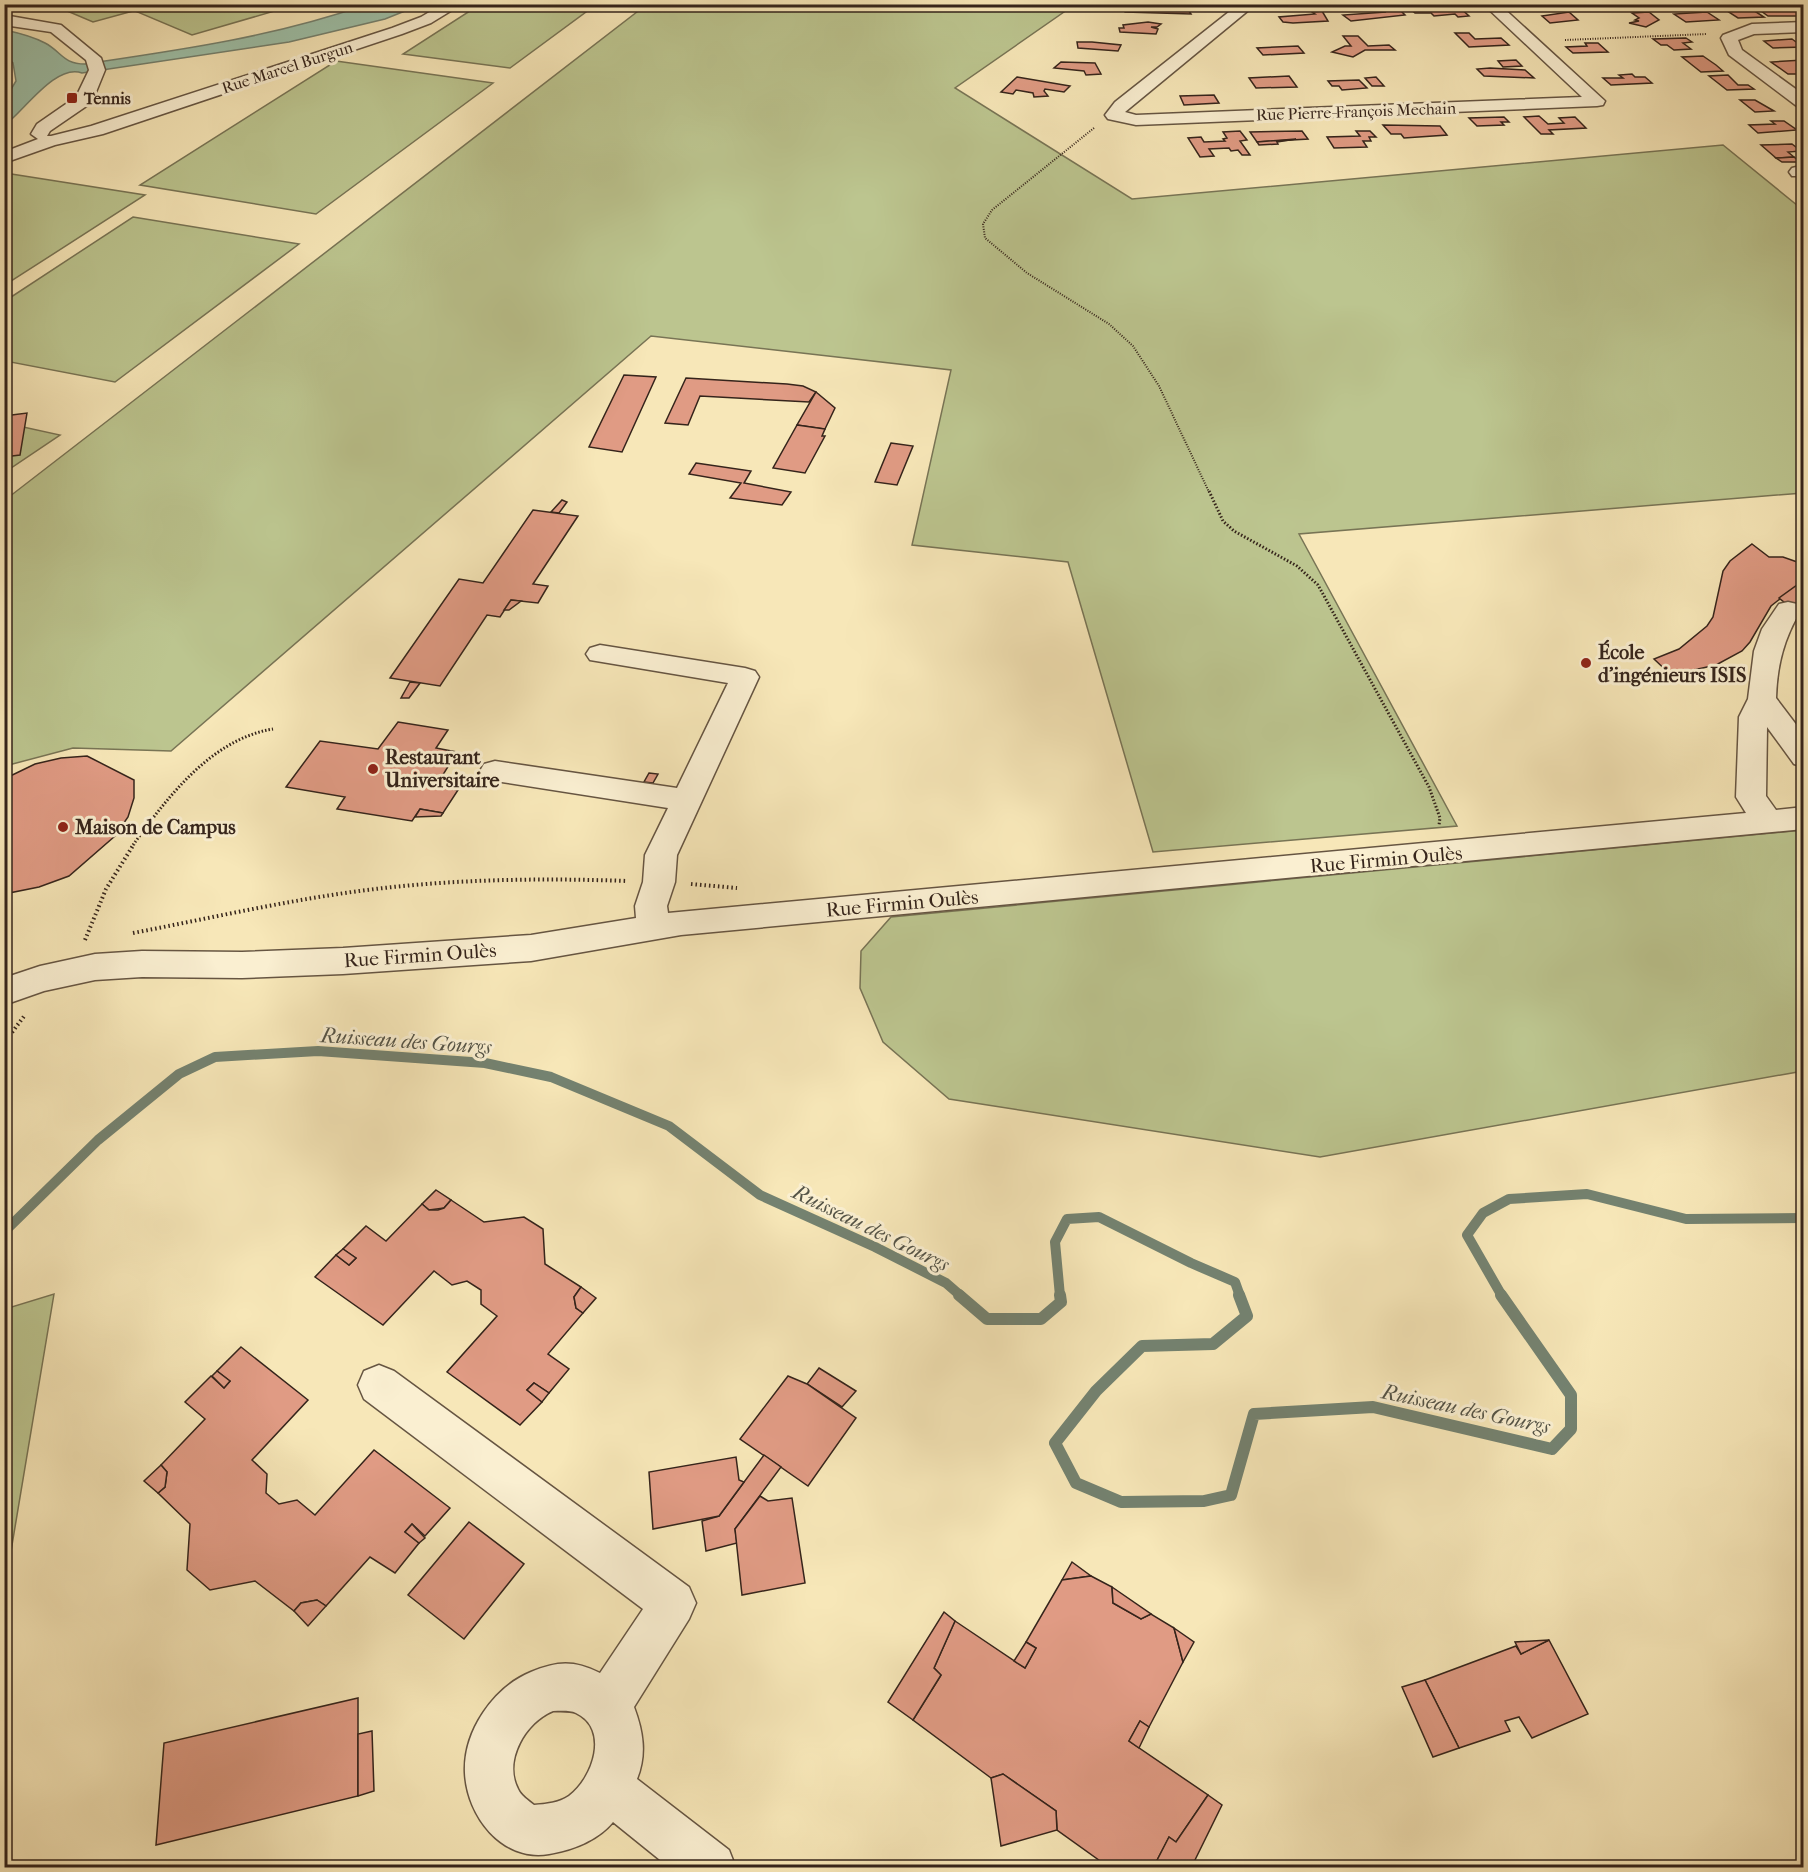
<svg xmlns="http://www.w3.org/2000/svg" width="1808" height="1872" font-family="'IM FELL French Canon',serif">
  <rect width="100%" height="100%" fill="#f7e7b8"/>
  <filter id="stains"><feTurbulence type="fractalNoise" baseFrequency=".00333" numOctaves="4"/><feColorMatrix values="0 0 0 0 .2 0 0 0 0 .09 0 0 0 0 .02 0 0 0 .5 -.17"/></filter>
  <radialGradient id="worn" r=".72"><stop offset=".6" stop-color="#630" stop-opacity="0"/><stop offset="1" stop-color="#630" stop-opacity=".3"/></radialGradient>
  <!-- green -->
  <g fill="#bcc58f" stroke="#787455" stroke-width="1.5">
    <polygon points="159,4 295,4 295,5 192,35 135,11"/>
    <polygon points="53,5 155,5 93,22"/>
    <polygon points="579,5 594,6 510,68 403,54 479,5"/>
    <polygon points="646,5 1074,5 955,88 1132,199 1723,145 1803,210 1803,493 1299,534 1457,826 1153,852 1068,562 912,545 951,370 651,336 171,751 73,748 5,766 5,500"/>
    <polygon points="336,61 493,83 316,214 140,185"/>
    <polygon points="5,173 145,195 5,285"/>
    <polygon points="133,217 299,244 115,382 5,361 5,301"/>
    <polygon points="5,423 60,435 5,472"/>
    <polygon points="1803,830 1803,1071 1320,1157 949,1099 883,1042 860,988 861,951 891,917"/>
    <polygon points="54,1294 5,1587 5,1309"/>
  </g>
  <!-- water -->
  <path fill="#9ec1a9" stroke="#748270" stroke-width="1.5" d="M365,5H420L385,19L289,42L82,73C56,63 24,111 5,125L4,101L16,81L13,63L5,56V30C19,33 32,36 45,43C62,52 63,64 85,64C180,50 273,37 365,5Z"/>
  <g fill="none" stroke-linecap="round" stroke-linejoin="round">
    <!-- stream-far1 -->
    <g stroke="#748270" stroke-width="10">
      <polyline points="4,1232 98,1140 179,1074 215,1057 318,1051 485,1063 551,1077 669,1126 760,1195 875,1247 946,1283 961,1296"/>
      <polyline points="1060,1296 1055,1242 1067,1219 1099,1217 1191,1263 1235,1282 1240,1296"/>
      <polyline points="1502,1296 1467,1235 1483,1213 1509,1199 1587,1194 1686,1219 1804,1218"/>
    </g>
    <!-- stream -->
    <g stroke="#748270" stroke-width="12">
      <polyline points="959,1295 987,1319 1041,1319 1061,1302 1060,1295"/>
      <polyline points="1239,1295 1247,1316 1213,1344 1142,1346 1096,1391 1055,1443 1076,1483 1121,1502 1204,1501 1231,1495 1254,1414 1373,1407 1552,1449 1571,1429 1571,1395 1501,1295"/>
    </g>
  </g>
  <!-- building -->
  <g fill="#e09b84" stroke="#35241b" stroke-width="1.5">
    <polygon points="1145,4 1146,7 1166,6 1169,9 1187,8 1191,14 1125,12 1121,5"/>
    <polygon points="1459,7 1469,16 1458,17 1455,14 1434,16 1431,13 1415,13 1409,8 1419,8 1422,10 1428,10 1426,8"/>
    <polygon points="1398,8 1405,15 1351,21 1343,15 1385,12 1383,9"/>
    <polygon points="1797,9 1804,13 1804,16 1768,16 1761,11"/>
    <polygon points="1753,10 1764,17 1738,18 1727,11"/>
    <polygon points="1322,11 1328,21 1293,23 1283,22 1279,17 1315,14 1312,12"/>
    <polygon points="1569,12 1578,20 1550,23 1542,16"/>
    <polygon points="1649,12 1659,20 1646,27 1629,23 1639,21 1635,20 1639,18 1632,13"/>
    <polygon points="1707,12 1719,20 1686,22 1674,14"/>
    <polygon points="1148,22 1161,24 1157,27 1151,27 1158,29 1156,34 1120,32 1119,28 1124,28 1123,25"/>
    <polygon points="1455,33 1469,33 1475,39 1501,38 1509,45 1469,47"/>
    <polygon points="1343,36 1358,36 1368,46 1389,45 1395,50 1365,50 1353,57 1332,52 1345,46 1351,46"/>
    <polygon points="1686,38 1692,42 1683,43 1691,49 1674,50 1667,45 1661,45 1653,39"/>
    <polygon points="1792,39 1803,47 1773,48 1764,41"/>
    <polygon points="1077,42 1092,42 1121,45 1118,51 1078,48"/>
    <polygon points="1585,43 1598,43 1608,52 1573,53 1566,47 1587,46"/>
    <polygon points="1298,46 1304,53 1263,55 1257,48"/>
    <polygon points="1703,56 1716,65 1723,71 1701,72 1682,57"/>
    <polygon points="1516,60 1522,66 1503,67 1498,61"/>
    <polygon points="1803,60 1804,69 1797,71 1801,74 1788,74 1771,62"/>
    <polygon points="1061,62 1095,63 1101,74 1086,75 1084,71 1054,68"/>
    <polygon points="1490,68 1525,70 1534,78 1484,76 1477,69"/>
    <polygon points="1632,74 1635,77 1645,77 1652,83 1611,85 1603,78 1623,78 1619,75"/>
    <polygon points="1728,75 1738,85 1748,85 1754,89 1727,90 1709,76"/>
    <polygon points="1289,76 1297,87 1256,88 1249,78"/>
    <polygon points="1017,77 1070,86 1064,92 1045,89 1044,91 1048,96 1034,97 1033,93 1016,90 1013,94 1001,92"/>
    <polygon points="1376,77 1384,86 1372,86 1365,78"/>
    <polygon points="1359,80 1367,88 1342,90 1339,86 1332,86 1328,81"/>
    <polygon points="1214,95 1219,103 1184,105 1180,96"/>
    <polygon points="1740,100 1755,100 1774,111 1755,112"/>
    <polygon points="1539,116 1548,124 1564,123 1559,118 1575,117 1586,128 1549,130 1553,134 1541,134 1524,117"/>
    <polygon points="1504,117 1509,122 1501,122 1504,125 1477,126 1469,118"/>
    <polygon points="1771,121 1784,121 1797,130 1758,133 1749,125 1775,124"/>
    <polygon points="1383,125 1440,126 1447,135 1404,138 1401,134 1391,134"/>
    <polygon points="1240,131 1247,140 1240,141 1250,155 1242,155 1238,150 1231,151 1229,148 1209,149 1214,156 1200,157 1188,138 1201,137 1204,142 1225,141 1223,139 1227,138 1223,132"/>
    <polygon points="1302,131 1308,139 1257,142 1250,132"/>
    <polygon points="1356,131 1370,131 1376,137 1369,137 1371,141 1363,141 1367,147 1334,148 1327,137 1360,136"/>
    <polygon points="1296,139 1277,142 1278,144 1259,145 1257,142"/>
    <polygon points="1792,144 1801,151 1788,152 1794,157 1776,158 1761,145"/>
    <polygon points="1794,157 1800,162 1782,162 1776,158"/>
    <polygon points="624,375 656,377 622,452 589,447"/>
    <polygon points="686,378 787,384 803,386 816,392 809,402 700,396 688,425 665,423"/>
    <polygon points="816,392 835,408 825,429 797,425"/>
    <polygon points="27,413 20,455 4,457 4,416"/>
    <polygon points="797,425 825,429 822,436 825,436 805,473 773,468"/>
    <polygon points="891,443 913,446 897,485 875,482"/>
    <polygon points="696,463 751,471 744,483 791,492 782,505 730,498 741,483 689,474"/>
    <polygon points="562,500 567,502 559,513 551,512"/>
    <polygon points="533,510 578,516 533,584 548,586 538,603 511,600 500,617 487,615 440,686 390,678 459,579 483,583"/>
    <polygon points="1752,544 1769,557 1783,557 1800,563 1804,566 1804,580 1771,606 1750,642 1742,651 1716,665 1671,675 1654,659 1679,649 1707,626 1713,617 1723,571 1730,561"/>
    <polygon points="1804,580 1804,618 1779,598"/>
    <polygon points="511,600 521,601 509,610 504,610"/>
    <polygon points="410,682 420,683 409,698 401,698"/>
    <polygon points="398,722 448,730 436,748 457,752 436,786 458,790 443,813 420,809 412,821 337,809 345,797 286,787 320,741 378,749"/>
    <polygon points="87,756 134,780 134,798 128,817 115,836 69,876 39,887 4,894 4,779 35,764 61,758"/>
    <polygon points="649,773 658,774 653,783 644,782"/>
    <polygon points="420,809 443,813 441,816 415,817"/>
    <polygon points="436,1190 451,1200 444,1208 429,1210 422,1204"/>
    <polygon points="451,1200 484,1222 524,1217 543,1229 545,1264 581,1287 574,1297 576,1308 583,1313 548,1354 569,1369 549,1393 534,1383 527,1390 542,1402 520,1425 447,1372 497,1316 481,1304 481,1290 467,1281 452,1285 434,1271 383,1325 315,1277 336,1255 349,1265 356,1258 343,1249 366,1226 386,1241 422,1204 429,1210 438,1210 444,1208"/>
    <polygon points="343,1249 356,1258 349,1265 336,1255"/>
    <polygon points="581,1287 596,1298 583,1313 576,1308 574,1297"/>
    <polygon points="241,1347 308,1400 252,1460 267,1474 266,1493 279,1504 297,1500 315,1515 374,1450 450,1508 425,1536 412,1524 405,1532 419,1543 395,1573 370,1557 326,1606 317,1600 301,1603 294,1611 255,1581 210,1590 187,1570 190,1524 158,1493 165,1487 167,1472 161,1465 205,1419 185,1402 211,1376 224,1388 230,1381 217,1371"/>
    <polygon points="819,1368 856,1391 842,1407 807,1384"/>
    <polygon points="217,1371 230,1381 224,1388 212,1376"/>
    <polygon points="788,1376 807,1384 856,1418 808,1486 740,1439"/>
    <polygon points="534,1383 549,1393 542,1402 527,1390"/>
    <polygon points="764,1455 781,1467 735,1529 737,1543 706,1551 702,1521 719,1516"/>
    <polygon points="736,1457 739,1480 744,1482 719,1516 653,1529 649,1472"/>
    <polygon points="161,1465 167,1472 165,1487 158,1493 144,1481"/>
    <polygon points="760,1496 768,1501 792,1498 805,1583 742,1595 735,1529"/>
    <polygon points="469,1522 524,1564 464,1639 408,1595"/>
    <polygon points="412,1524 425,1538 419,1543 405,1532"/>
    <polygon points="1072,1562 1091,1576 1062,1580"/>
    <polygon points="1091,1576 1112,1587 1113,1603 1141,1619 1151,1614 1174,1628 1183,1662 1149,1727 1140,1721 1129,1741 1208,1795 1176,1842 1169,1837 1153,1868 1110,1868 1057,1830 1056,1811 1003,1774 991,1778 913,1720 941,1675 934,1668 955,1621 1025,1668 1036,1648 1026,1642 1062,1580"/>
    <polygon points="1112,1587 1151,1614 1141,1619 1113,1603"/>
    <polygon points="317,1600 326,1606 308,1626 294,1611 301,1603"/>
    <polygon points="944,1612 955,1621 934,1668 941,1675 913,1720 888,1702"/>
    <polygon points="1174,1628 1194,1642 1183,1662"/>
    <polygon points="1549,1640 1588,1714 1532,1738 1519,1717 1505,1721 1510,1731 1459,1748 1425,1680 1516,1646 1521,1654"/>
    <polygon points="1549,1640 1521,1654 1515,1642"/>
    <polygon points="1026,1642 1036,1648 1025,1668 1014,1661"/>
    <polygon points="1425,1680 1459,1748 1433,1757 1402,1687"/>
    <polygon points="358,1698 358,1796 156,1845 164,1743"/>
    <polygon points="1140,1721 1149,1727 1139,1748 1129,1741"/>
    <polygon points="372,1731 374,1791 358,1796 358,1734"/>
    <polygon points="1003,1774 1056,1811 1057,1830 1001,1846 991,1778"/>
    <polygon points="1208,1795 1222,1805 1191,1868 1153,1868 1169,1837 1176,1842"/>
  </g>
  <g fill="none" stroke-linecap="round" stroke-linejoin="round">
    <!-- minor casing -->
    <g stroke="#665542" stroke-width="3">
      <g id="minor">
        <polygon points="443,4 462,4 431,23 402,34 103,134 55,145 4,163 4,152 38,139 31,134 37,124 76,97 89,70 86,60 51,32 4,25 4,15 61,25 101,58 105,70 94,97 88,105 50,131 47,136 51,136 91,126 392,28 421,17"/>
        <polygon points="1239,4 1256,4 1125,112 1136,115 1582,97 1483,4 1499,4 1605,101 1603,105 1597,106 1136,125 1108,119 1105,115 1115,102"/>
        <polygon points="1804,22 1804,32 1754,34 1738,40 1742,50 1804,95 1804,108 1798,107 1729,55 1721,38 1723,35 1752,24"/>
        <polygon points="1804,165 1804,176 1792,176 1789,172 1792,168"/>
        <path d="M1788,602L1797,604L1801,610C1784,638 1777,665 1776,698L1804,735V767L1794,764L1767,727L1766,796L1776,810L1804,807V829L681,935L531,961L343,974L242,978L142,977L95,980L44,991L4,1005V978L40,966L95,954L142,951L242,952L343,948L531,935L636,918L635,906L643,882L645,855L668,808L495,781L484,778L480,771L484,764L495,761L677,788L728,683L590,660L586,654L590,648L600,645L745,668L755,671L759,677L677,855L675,882L667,906L668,913L1746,813L1736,797L1739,717L1748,699L1754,651L1762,629L1779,604Z"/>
        <path d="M379,1365L394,1371L689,1587L696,1603L689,1619L634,1707C643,1731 647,1754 637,1779L729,1850L736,1868H670L613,1822C597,1841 572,1850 549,1854C502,1862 467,1816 465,1773C463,1731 494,1687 531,1672C557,1661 574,1660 600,1673L643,1609L364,1399L358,1385L364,1371ZM553,1711C560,1711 570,1710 576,1713C610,1729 593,1778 569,1796C559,1803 546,1804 534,1805C528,1800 521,1796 518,1789C503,1760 526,1722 553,1711Z"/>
      </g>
    </g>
    <!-- path-far2 -->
    <g stroke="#35241b" stroke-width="2" stroke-dasharray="1 1.5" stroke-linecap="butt">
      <polyline points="1565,40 1707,34"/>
      <polyline points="1094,128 992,210 983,224 985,238 1027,273 1109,324 1133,346 1159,386 1209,492"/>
    </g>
    <!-- path-far1 -->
    <g stroke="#35241b" stroke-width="3" stroke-dasharray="1.5 2" stroke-linecap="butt">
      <polyline points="1209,491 1223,521 1234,531 1297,566 1318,585 1429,787 1440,818 1439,825"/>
      <path d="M133,845C167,798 211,739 273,729"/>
    </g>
    <!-- path -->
    <g stroke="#35241b" stroke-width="4" stroke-dasharray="1.5 3" stroke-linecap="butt">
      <polyline points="691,884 737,888"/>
      <path d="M133,933C211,918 288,900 367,890C454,879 541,878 628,881"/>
      <polyline points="85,940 106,889 134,844"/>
      <polyline points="4,1043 25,1015"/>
    </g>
    <!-- minor -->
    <use href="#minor" fill="#faefd1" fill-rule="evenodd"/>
  </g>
  <!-- markers -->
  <g fill="#8f2418" stroke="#faefd1" stroke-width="2">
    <rect x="66" y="92" width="12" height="12" rx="3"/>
    <circle cx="1586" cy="663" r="6"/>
    <circle cx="373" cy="769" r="6"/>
    <circle cx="63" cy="827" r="6"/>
  </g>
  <g text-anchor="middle" stroke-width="6" stroke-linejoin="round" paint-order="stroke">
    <!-- far-street labels -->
    <g font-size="16" fill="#35241b" stroke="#faefd1">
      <text transform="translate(287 67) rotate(-18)" y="6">Rue Marcel Burgun</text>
      <text transform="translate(1356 111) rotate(-2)" y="6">Rue Pierre-François Mechain</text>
    </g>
    <!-- far-poi labels -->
    <g font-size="16" font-weight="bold" fill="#35241b" stroke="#faefd1" text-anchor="start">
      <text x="84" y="104">Tennis</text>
    </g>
    <!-- poi labels -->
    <g font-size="20" font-weight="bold" fill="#35241b" stroke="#faefd1" text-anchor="start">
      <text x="1598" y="659">École<tspan x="1598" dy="23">d'ingénieurs ISIS</tspan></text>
      <text x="385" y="764">Restaurant<tspan x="385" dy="23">Universitaire</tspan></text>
      <text x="75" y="834">Maison de Campus</text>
    </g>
    <!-- street labels -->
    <g font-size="20" fill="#35241b" stroke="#faefd1">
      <text transform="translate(1386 859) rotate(-5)" y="7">Rue Firmin Oulès</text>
      <text transform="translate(902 903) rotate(-5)" y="7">Rue Firmin Oulès</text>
      <text transform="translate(420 955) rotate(-4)" y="7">Rue Firmin Oulès</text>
    </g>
    <!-- water labels -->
    <g font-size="21" font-style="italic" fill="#545346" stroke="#faefd1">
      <text transform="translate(406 1041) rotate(4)" y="7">Ruisseau des Gourgs</text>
      <text transform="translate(871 1228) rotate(26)" y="7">Ruisseau des Gourgs</text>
      <text transform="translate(1466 1409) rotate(12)" y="7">Ruisseau des Gourgs</text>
    </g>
  </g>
  <!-- margin -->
  <rect width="1808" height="1872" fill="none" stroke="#f7e7b8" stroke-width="24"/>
  <rect x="6" y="6" width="1796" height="1860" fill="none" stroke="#35241b" stroke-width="3"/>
  <rect x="12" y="12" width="1784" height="1848" fill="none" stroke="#35241b" stroke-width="1.5"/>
  <rect width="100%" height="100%" filter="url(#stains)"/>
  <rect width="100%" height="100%" fill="url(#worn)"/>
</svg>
